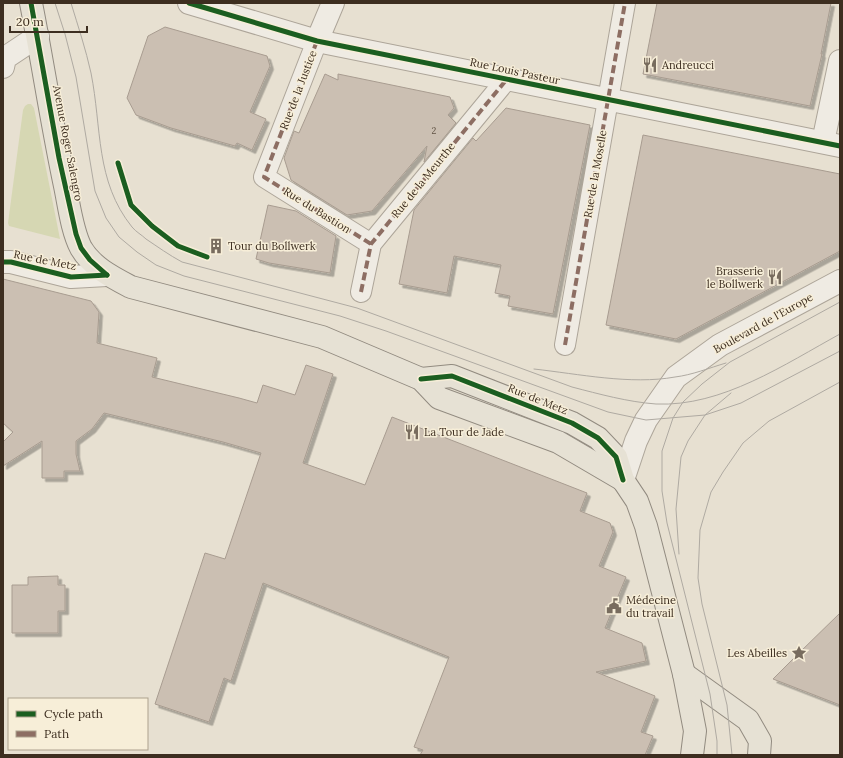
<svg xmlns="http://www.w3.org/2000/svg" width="843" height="758" font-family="Lora,serif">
  <defs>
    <filter id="shadow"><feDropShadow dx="3.5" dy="3.5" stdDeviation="0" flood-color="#0004"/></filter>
  </defs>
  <rect width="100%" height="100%" fill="#e7e0d1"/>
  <!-- green -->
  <polygon fill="#d6d7b3" points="28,104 31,104 34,108 60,239 9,226 8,223 23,110 25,106"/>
  <!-- building -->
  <g fill="#cbbfb2" stroke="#a89c90" filter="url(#shadow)">
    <polygon points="657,3 831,3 821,54 822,54 810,106 643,74"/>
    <polygon points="165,27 267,56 270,66 250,112 266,119 252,150 237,143 235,146 171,128 136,115 127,98 148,36"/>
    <polygon points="325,74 338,80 338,74 450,97 454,108 448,115 456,123 424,162 427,146 372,211 347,215 291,180 284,158 294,131 299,133"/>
    <polygon points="506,108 590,125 553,314 508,306 510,296 495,293 501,265 454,256 447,293 399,284 414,210 473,138 476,141"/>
    <polygon points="643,135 840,174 840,251 676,339 606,325"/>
    <polygon points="268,205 296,211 336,236 330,273 269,263 256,259"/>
    <polygon points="3,279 91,301 99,312 97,343 157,358 152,377 239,398 257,403 263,385 295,395 306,365 333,374 303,463 365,485 392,417 587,493 580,511 610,523 613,532 599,566 626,577 605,628 642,643 646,661 596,672 655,696 641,732 653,736 645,755 420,755 423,750 414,747 449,657 263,583 231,681 224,678 209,722 155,704 205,553 225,559 261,453 223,442 104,413 92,429 76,441 76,454 80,471 64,471 64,478 42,478 42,441 3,466 3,442 13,432 3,423"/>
    <polygon points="58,576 58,585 65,585 65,611 58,611 58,633 12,633 12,585 28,585 28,577"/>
    <polygon points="840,613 840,705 773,679 799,653"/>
  </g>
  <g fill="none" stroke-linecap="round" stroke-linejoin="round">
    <!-- pedestrian casing -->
    <g stroke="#ada599" stroke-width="22">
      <g id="pedestrian">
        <polyline points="317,41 264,177 371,244"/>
        <polyline points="361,292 371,244 507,79"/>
        <polyline points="565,345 625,3"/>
      </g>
    </g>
    <!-- minor casing -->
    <g stroke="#ada599" stroke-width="24">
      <g id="minor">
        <polyline points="189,3 317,41 840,146"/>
        <polyline points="317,41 333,3"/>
        <polyline points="3,67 5,58 38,36"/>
        <polyline points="823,142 840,61"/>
        <polyline points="3,262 11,262 71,277 107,275"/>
      </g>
    </g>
    <!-- tertiary casing -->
    <g stroke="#ada599" stroke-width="24">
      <polyline id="tertiary" points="623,480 636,441 646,420 676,377 720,345 840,281"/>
    </g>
    <!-- primary casing -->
    <g stroke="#928b80" stroke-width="24">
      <g id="primary">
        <path d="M31,3C43,64 52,125 65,186C69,205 72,231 81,248C92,267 112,277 131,287L322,337L421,379L439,398L558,442L623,480"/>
        <polyline points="421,379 452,376 572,423 598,438 616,457 623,480 637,501 646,526 684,674 695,731 692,755"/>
        <polyline points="684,674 748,720 760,741 759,755"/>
      </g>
    </g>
    <!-- pedestrian -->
    <use href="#pedestrian" stroke="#efebe3" stroke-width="20"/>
    <!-- minor -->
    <use href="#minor" stroke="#efebe3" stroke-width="22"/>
    <!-- tertiary -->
    <use href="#tertiary" stroke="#efebe3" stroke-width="22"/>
    <!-- primary -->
    <use href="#primary" stroke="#e6e1d4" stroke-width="22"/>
    <!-- tram -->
    <g stroke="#afaaa2" stroke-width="1">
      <polyline points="55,3 65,34 76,77 95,191 106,218 119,237 137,252 156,265 184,276 340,316 386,331 608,412 646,420 705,415 741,403 840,351"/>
      <path d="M71,3C78,26 86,50 91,73C102,128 95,181 132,227C136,232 142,235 146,239C158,247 169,255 182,262L357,308L572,387C599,394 628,402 656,404C722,407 785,364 840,334"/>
      <path d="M534,369C579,374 631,385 675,377C692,375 709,368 726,363"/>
      <polyline points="679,554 676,509 681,457 688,441 705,415 731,393"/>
      <polyline points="717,755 717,741 710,694 667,523 662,491 662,451 673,418 683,402 702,384 730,362 840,302"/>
      <polyline points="732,755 727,705 702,604 698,578 700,530 711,492 723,472 743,443 769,421 840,382"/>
    </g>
    <!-- quiet -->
    <g stroke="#8d6e63" stroke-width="4" stroke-dasharray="8 4" stroke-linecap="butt">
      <polyline points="317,41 264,177 371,244"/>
      <polyline points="361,292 371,244 507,79"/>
      <polyline points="565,345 625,3"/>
    </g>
    <!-- cycleway casing -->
    <g stroke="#f7eed8" stroke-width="8">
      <g id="cycleway">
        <polyline points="31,3 59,158 76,234 81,248 90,260 107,275"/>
        <polyline points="189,3 317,41 840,146"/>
        <polyline points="118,163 131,205 152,226 178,246 207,257"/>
        <polyline points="3,262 11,262 71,277 107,275"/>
        <polyline points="421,379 452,376 572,423 598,438 616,457 623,480"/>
      </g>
    </g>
    <!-- cycleway -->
    <use href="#cycleway" stroke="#1b5e20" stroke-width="5"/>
  </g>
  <!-- icons -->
  <defs>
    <g id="restaurant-bare" transform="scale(1.2)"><path d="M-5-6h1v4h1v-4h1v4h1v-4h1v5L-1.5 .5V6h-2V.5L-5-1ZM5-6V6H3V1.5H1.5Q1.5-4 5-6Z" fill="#786c5e" stroke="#f7eed8" stroke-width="2.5" paint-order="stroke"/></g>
    <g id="building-bare" transform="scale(1.2)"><path d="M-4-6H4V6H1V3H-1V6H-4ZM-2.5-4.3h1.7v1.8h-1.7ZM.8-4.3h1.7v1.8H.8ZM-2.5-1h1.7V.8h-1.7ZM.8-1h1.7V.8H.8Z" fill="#786c5e" stroke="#f7eed8" stroke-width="2.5" paint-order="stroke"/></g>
    <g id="civic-bare" transform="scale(1.2)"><path d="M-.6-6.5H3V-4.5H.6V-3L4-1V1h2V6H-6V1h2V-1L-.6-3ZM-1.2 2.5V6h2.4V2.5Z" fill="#786c5e" stroke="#f7eed8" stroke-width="2.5" paint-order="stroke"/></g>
    <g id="sight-bare" transform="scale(1.2)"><path d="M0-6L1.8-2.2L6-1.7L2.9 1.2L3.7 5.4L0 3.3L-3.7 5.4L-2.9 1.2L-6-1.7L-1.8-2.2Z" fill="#786c5e" stroke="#f7eed8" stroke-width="2.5" paint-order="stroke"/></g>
  </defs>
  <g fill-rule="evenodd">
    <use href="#restaurant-bare" x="650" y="65"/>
    <use href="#building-bare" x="216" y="246"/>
    <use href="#restaurant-bare" x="775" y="277"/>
    <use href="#restaurant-bare" x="412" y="432"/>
    <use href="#civic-bare" x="614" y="606"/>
    <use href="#sight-bare" x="799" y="653"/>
  </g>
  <g text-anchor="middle" stroke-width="3" stroke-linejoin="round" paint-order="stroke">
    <!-- number labels -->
    <g font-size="9" fill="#605244">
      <text x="434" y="134">2</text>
    </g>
    <!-- poi labels -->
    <g font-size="11" fill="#3d2e20" stroke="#f7eed8" text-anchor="start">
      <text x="662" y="69">Andreucci</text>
      <text x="228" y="250">Tour du Bollwerk</text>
      <text x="763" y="275" text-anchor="end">Brasserie<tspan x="763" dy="13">le Bollwerk</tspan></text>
      <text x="424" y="436">La Tour de Jade</text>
      <text x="626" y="604">Médecine<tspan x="626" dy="13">du travail</tspan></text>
      <text x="787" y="657" text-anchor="end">Les Abeilles</text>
    </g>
    <!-- street labels -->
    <g font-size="11" fill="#3d2e20" stroke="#f7eed8">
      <text transform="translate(515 71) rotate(12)" y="4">Rue Louis Pasteur</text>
      <text transform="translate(298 90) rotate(-69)" y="4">Rue de la Justice</text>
      <text transform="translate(68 143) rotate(79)" y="4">Avenue Roger Salengro</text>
      <text transform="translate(595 174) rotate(-80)" y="4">Rue de la Moselle</text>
      <text transform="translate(423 180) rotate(-51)" y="4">Rue de la Meurthe</text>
      <text transform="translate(317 210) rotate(32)" y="4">Rue du Bastion</text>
      <text transform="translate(45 260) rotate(11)" y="4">Rue de Metz</text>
      <text transform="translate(763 323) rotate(-29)" y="4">Boulevard de l'Europe</text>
      <text transform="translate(538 399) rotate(22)" y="4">Rue de Metz</text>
    </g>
  </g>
  <!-- border -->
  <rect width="843" height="758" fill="none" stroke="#3d2e20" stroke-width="8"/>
  <!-- legend -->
  <rect x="8" y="698" width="140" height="52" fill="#f7eed8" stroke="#ada18e"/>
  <rect x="16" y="711" width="20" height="6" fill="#1b5e20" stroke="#ada18e"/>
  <text x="44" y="718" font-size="12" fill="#3d2e20">Cycle path</text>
  <rect x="16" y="731" width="20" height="6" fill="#8d6e63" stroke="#ada18e"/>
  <text x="44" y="738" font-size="12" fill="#3d2e20">Path</text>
  <!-- scale -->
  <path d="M10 26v6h77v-6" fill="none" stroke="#3d2e20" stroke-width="2"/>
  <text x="16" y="26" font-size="12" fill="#3d2e20" stroke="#f7eed8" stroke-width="3" paint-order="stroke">20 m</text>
</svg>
